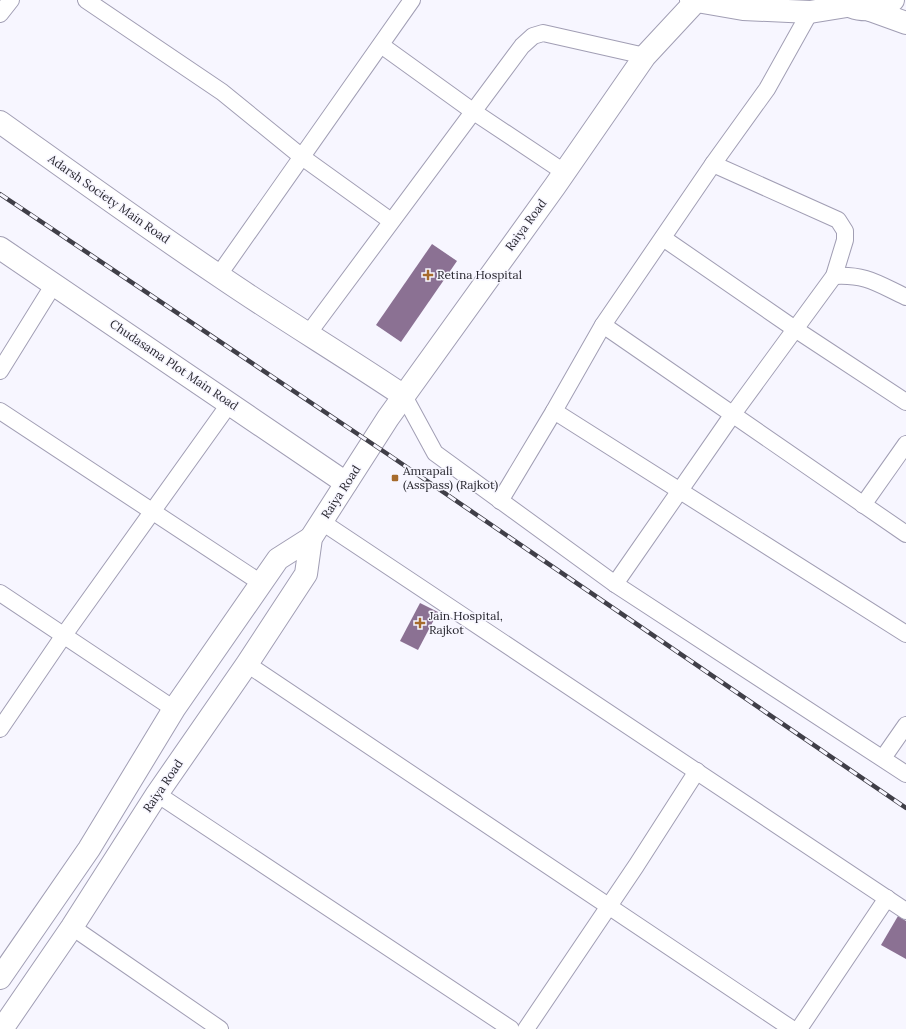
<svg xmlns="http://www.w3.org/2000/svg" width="906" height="1029" font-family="Lora,serif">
  <rect width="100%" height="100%" fill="#f7f6ff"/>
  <!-- building -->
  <g fill="#8b7193">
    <polygon points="432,244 457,261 401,342 376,325"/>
    <polygon points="420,603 438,612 418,650 400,641"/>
    <polygon points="898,916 906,921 906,959 881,945"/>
  </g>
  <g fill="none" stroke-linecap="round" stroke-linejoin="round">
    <!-- street casing -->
    <g stroke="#a19eb4" stroke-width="18">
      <g id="street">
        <polyline points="86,0 222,92 302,157 391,221"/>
        <polyline points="0,14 11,0"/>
        <polyline points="381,45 474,112 564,172"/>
        <polyline points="663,238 795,329 906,402"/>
        <polyline points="218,276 412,0"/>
        <path d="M834,276C866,274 878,284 906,297"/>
        <polyline points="603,325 906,534"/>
        <polyline points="308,334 522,46 533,36 543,33 645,56"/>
        <polyline points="0,371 54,284"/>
        <polyline points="404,396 435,453 615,584 906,774"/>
        <polyline points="0,411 261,583"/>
        <polyline points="554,411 906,634"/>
        <polyline points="500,501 554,411 603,325 713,164 767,89 810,12"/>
        <polyline points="863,505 906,444"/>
        <polyline points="322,522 906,911"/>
        <polyline points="615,584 733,414 834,276 845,240 845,231 838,220 713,164"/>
        <polyline points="0,593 174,709"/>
        <polyline points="247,664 792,1029"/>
        <polyline points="0,729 64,635 230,403"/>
        <polyline points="883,758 906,725"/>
        <polyline points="157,794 511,1029"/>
        <polyline points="72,927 220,1029"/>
        <polyline points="526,1029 636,866 697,771"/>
        <polyline points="799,1029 887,898"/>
      </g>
    </g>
    <!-- secondary casing -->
    <g stroke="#a19eb4" stroke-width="24">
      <g id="secondary">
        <path d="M0,122C73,174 146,227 221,277C281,318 343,355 404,396"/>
        <polyline points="0,248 346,483"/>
        <polyline points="0,978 89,849 174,709 278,559 311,538"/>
        <polyline points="2,1029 72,927 157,794 247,664 306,574 311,538 388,418 555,186 645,56 697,0"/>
      </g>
    </g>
    <!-- primary casing -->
    <g stroke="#a19eb4" stroke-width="24">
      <g id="primary">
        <polyline points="691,0 743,9 810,12 847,6"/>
        <path d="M841,0C853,12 880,13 893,0"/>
        <polyline points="870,10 906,23"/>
      </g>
    </g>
    <!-- street -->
    <use href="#street" stroke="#fff" stroke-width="16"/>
    <!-- secondary -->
    <use href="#secondary" stroke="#fff" stroke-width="22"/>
    <!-- primary -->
    <use href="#primary" stroke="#fff" stroke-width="22"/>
    <!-- rail casing -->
    <g stroke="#403f48" stroke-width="4.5">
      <polyline id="rail" points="0,194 389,455 906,808"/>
    </g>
    <!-- rail -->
    <use href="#rail" stroke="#f7f6ff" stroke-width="3" stroke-dasharray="9" stroke-linecap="butt"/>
  </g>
  <!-- markers -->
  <g fill="#a66b2c" stroke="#f7f6ff" stroke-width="1.5">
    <path d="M426 269h4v4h4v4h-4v4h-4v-4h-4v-4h4z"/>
    <rect x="391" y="474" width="8" height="8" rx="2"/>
    <path d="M418 617h4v4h4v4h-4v4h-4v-4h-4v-4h4z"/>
  </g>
  <g text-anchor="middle" stroke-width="3" stroke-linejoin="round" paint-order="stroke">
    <!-- street labels -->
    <g font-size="12" fill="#292830" stroke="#f7f6ff">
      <text transform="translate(109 199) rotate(35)" y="4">Adarsh Society Main Road</text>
      <text transform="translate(526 225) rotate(-54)" y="4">Raiya Road</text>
      <text transform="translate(174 365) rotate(34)" y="4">Chudasama Plot Main Road</text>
      <text transform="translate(341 492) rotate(-57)" y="4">Raiya Road</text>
      <text transform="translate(163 786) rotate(-56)" y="4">Raiya Road</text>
    </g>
    <!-- poi labels -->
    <g font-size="12" fill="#292830" stroke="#f7f6ff" text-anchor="start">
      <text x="437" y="279">Retina Hospital</text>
      <text x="403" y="475">Amrapali<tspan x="403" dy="14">(Asspass) (Rajkot)</tspan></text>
      <text x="429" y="620">Jain Hospital,<tspan x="429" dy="14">Rajkot</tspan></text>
    </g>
  </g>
</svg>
